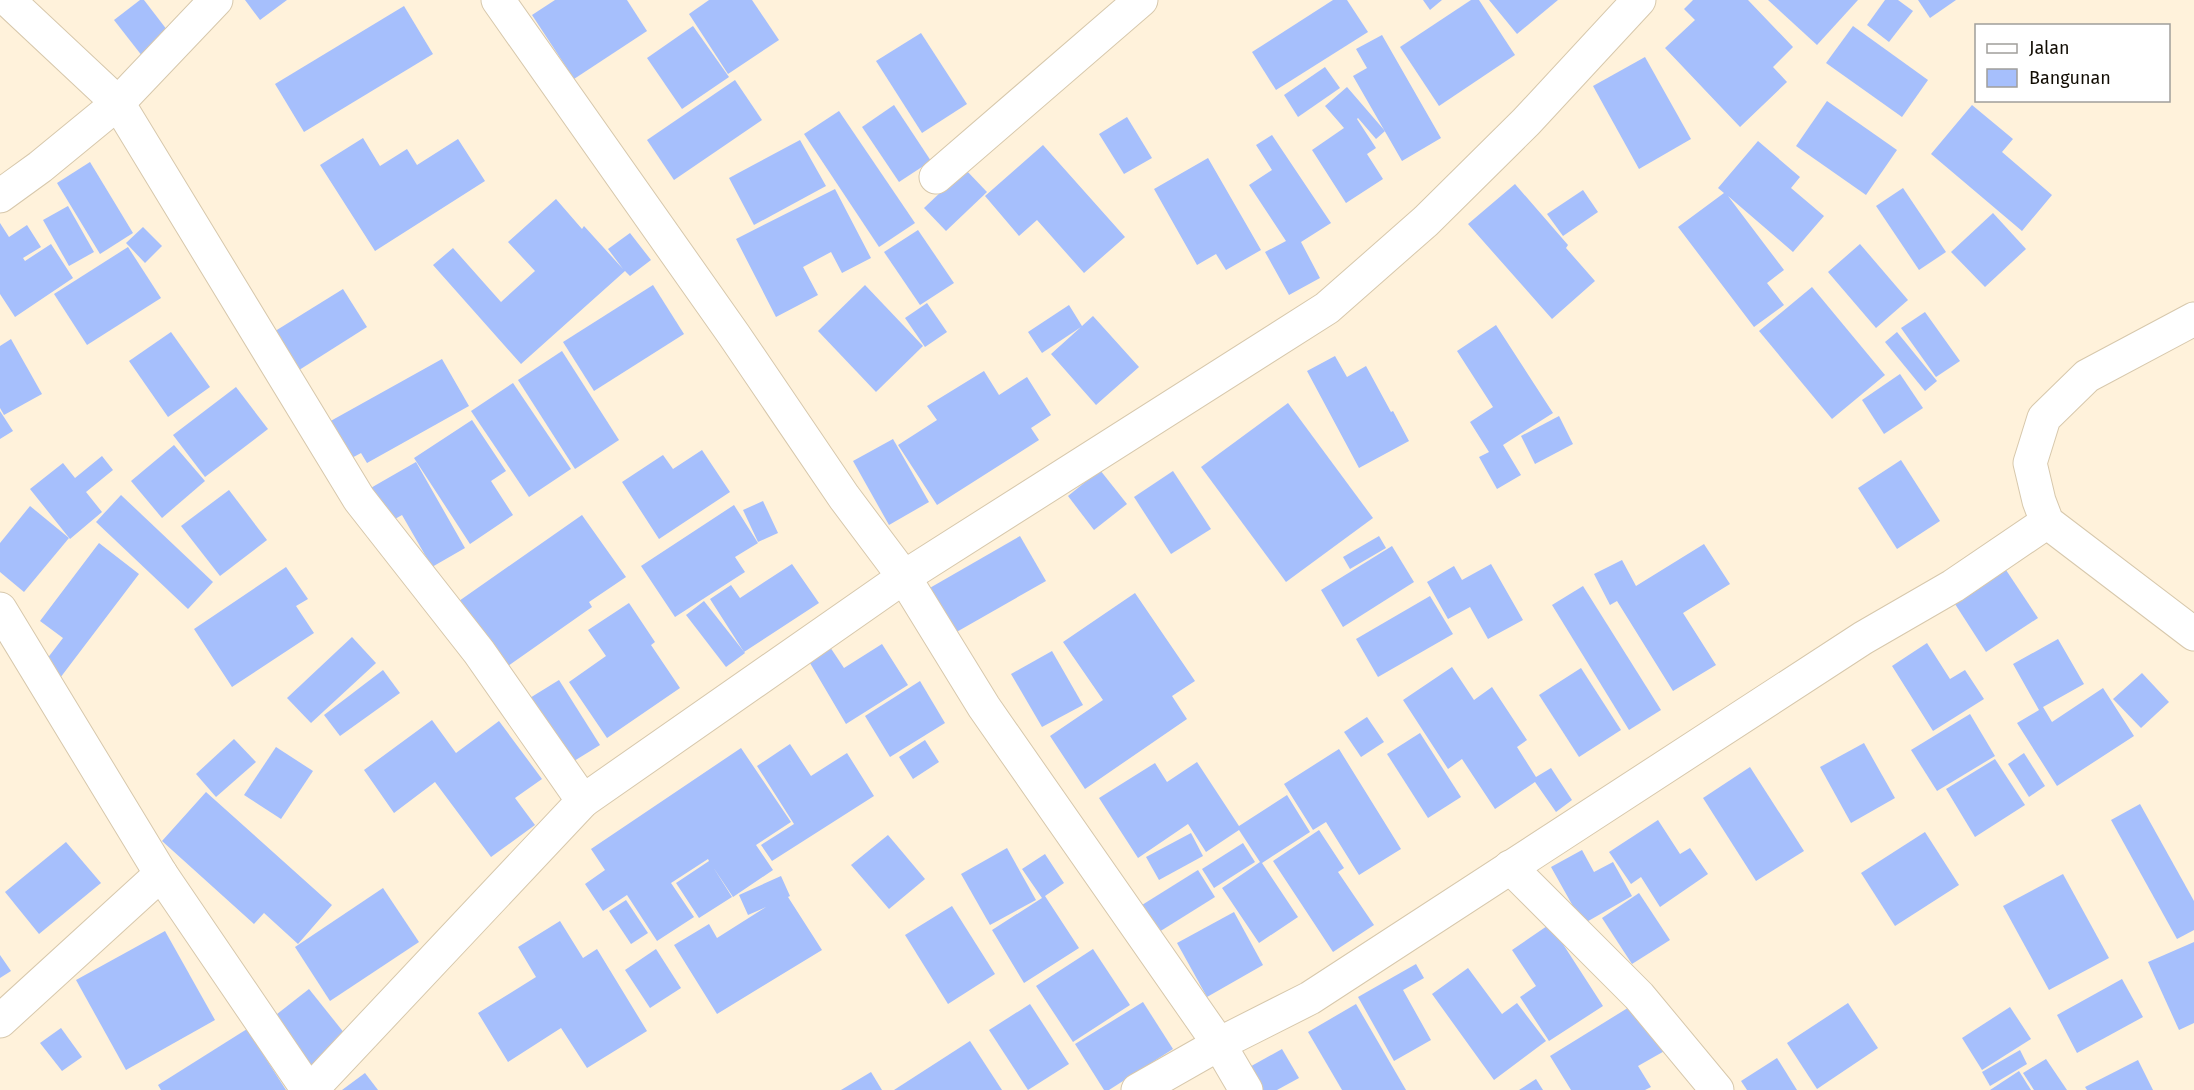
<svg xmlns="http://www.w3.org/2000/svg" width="2194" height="1090" font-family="'Fira Sans',sans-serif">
  <rect width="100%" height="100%" fill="#fff2db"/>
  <!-- building -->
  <g fill="#a6bffc">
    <polygon points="140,0 144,0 174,39 146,61 114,20"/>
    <polygon points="245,0 287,0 260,20"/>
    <polygon points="555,0 627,0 647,31 574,79 532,15"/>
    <polygon points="709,0 752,0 779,40 728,74 689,14"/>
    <polygon points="1333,0 1347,0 1368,32 1276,90 1252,52"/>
    <polygon points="1423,0 1442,0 1430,10"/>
    <polygon points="1471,0 1479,0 1515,55 1439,106 1400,47"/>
    <polygon points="1489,0 1558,0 1517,34"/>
    <polygon points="1693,0 1748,0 1793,47 1773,67 1787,82 1740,127 1665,48 1695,20 1684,9"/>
    <polygon points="1768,0 1858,0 1817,45"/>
    <polygon points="1885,0 1898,0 1913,11 1889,42 1867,25"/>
    <polygon points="1918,0 1956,0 1930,18"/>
    <polygon points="404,6 433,54 304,132 275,84"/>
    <polygon points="693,26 729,77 682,109 647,58"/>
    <polygon points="1853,26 1928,80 1902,117 1826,63"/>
    <polygon points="921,33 967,104 922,133 876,61"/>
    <polygon points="1382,35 1441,138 1402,161 1353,76 1367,68 1356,49"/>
    <polygon points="1645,57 1691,139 1639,169 1593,86"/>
    <polygon points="1325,67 1340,88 1298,117 1284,95"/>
    <polygon points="735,80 762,120 674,180 647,140"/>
    <polygon points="1347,87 1385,131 1376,139 1358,118 1357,119 1376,148 1367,154 1383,179 1346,203 1312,150 1344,128 1325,106"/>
    <polygon points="1827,101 1897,150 1866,195 1796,146"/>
    <polygon points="894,105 931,161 899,182 862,127"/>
    <polygon points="1972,105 2013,139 2002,152 2052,195 2022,231 1931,154"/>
    <polygon points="839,111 915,223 879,247 804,134"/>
    <polygon points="1127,117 1152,158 1124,174 1099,134"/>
    <polygon points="1272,135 1331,223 1301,242 1320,278 1289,295 1265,252 1286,241 1249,185 1272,170 1256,145"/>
    <polygon points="363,138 380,166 407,149 417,165 458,139 485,181 375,251 320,165"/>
    <polygon points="800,140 826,186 754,225 729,178"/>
    <polygon points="1758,141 1800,177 1791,188 1824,216 1793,252 1728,196 1784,270 1767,283 1784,305 1754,327 1678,227 1724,193 1718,188"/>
    <polygon points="1043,145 1125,237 1084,273 1037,220 1019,236 985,196"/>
    <polygon points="1208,158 1261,250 1226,270 1216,254 1197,265 1154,189"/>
    <polygon points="90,162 133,233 100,254 57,183"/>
    <polygon points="965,169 987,192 946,231 924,208"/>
    <polygon points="1515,184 1568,245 1566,248 1595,281 1552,319 1468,224"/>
    <polygon points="1903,188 1946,252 1919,270 1876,206"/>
    <polygon points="835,189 871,258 842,273 831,252 803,267 818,295 776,317 736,239"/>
    <polygon points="1583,190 1598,212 1563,236 1547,214"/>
    <polygon points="556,199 582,229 584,226 623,269 608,249 630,233 651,260 630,276 625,271 521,364 433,265 453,248 501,302 535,271 508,242"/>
    <polygon points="68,206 94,252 69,266 43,220"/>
    <polygon points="1993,213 2026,249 1985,287 1951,252"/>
    <polygon points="0,223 9,237 27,225 41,247 23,258 25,261 51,244 73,278 15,317 0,294"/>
    <polygon points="143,227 162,246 145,263 126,243"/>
    <polygon points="918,230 954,283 920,305 884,252"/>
    <polygon points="1860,244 1908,300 1876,328 1828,272"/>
    <polygon points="128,247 161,298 87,345 54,294"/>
    <polygon points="653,285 684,334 594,391 563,342"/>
    <polygon points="865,285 923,346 876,392 818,331"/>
    <polygon points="1812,287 1885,375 1832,419 1759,331"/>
    <polygon points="343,289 367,327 296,372 272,333"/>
    <polygon points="927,303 947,332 925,347 905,318"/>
    <polygon points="1069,305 1082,326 1093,316 1139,367 1096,405 1051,354 1081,327 1042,353 1028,332"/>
    <polygon points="1925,312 1960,361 1936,377 1901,328"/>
    <polygon points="1496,325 1553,413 1503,445 1521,475 1497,489 1479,457 1489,452 1470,422 1493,407 1457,351"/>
    <polygon points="171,332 210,387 168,417 129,361"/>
    <polygon points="1897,332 1937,381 1925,391 1885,342"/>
    <polygon points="11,339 42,394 4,415 0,408 0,346"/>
    <polygon points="562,351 619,440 575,469 518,380"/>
    <polygon points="1335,356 1347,377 1366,366 1391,412 1393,411 1409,441 1359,468 1307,371"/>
    <polygon points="442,359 469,406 367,463 361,453 348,460 327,423"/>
    <polygon points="984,371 999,395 1027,377 1051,415 1031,428 1039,440 937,505 898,445 937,420 927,406"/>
    <polygon points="1900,374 1923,408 1884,434 1862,400"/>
    <polygon points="513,383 571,469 529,497 471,411"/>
    <polygon points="236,387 268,429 205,477 173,435"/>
    <polygon points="1288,403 1373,518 1286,582 1201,467"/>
    <polygon points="0,411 13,431 0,439"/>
    <polygon points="1559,416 1573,444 1535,464 1521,436"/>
    <polygon points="472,420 506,471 491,481 513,515 470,544 414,458"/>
    <polygon points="893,439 929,502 889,525 853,461"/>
    <polygon points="174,445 205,481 162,518 131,481"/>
    <polygon points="702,450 730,492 659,539 622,482 663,455 673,469"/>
    <polygon points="102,456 113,470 86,492 102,512 70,539 30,489 63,463 75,478"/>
    <polygon points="1901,460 1940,521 1897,549 1858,488"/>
    <polygon points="416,462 465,548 432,567 402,515 381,527 362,493"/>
    <polygon points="1100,470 1127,504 1094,530 1068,496"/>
    <polygon points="1173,471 1211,529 1171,554 1134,497"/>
    <polygon points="229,490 267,540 220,576 181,526"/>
    <polygon points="121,495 213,582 188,609 96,522"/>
    <polygon points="763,501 778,533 758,542 743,510"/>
    <polygon points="734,505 758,543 735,557 745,572 675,617 641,566"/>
    <polygon points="30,506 69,538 24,592 0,572 0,543"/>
    <polygon points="582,515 626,577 589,602 592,607 505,668 459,601"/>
    <polygon points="1020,536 1046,581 953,634 928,589"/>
    <polygon points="1379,536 1386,548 1350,569 1343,557"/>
    <polygon points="99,543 139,574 57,682 40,668 63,638 40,621"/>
    <polygon points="1704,544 1730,584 1683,613 1716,665 1673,691 1617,601 1610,605 1594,574 1622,560 1636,586"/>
    <polygon points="1392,546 1414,582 1343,627 1321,590"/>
    <polygon points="792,564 819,603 744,652 710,599 731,585 740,598"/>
    <polygon points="1491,564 1523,620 1488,639 1470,607 1448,619 1427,582 1454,566 1462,580"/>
    <polygon points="286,567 308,599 296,606 314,633 232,687 194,629"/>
    <polygon points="2006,570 2038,618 1986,652 1955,604"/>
    <polygon points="1583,586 1661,710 1629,730 1552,605"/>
    <polygon points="1135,593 1195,681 1172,696 1187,719 1085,789 1050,736 1103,700 1063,642"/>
    <polygon points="1430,596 1453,634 1378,677 1356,639"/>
    <polygon points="704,601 745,653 726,667 686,615"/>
    <polygon points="629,603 655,642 651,645 680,688 607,738 569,682 606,656 588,630"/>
    <polygon points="352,637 376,663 311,723 287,698"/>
    <polygon points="2058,639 2084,684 2043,707 2052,722 2103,688 2134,736 2057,786 2017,723 2039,710 2013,664"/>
    <polygon points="1927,643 1950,679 1965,670 1984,699 1933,731 1892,666"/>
    <polygon points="828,644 844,668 882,644 908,685 846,724 807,658"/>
    <polygon points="1052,651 1083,705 1042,727 1011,674"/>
    <polygon points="1452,667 1474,700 1492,687 1527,740 1517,747 1536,777 1551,768 1572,800 1556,812 1535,782 1495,809 1462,759 1448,769 1403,700"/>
    <polygon points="1581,668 1621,730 1579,757 1539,695"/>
    <polygon points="383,670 400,693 340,736 324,715"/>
    <polygon points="2142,673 2169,702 2141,728 2113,699"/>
    <polygon points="559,680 600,745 566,766 525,701"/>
    <polygon points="920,681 945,723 890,757 865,716"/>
    <polygon points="1970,714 1995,756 1937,791 1911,750"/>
    <polygon points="1367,717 1384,742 1361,757 1344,732"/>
    <polygon points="432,720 456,753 499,721 542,779 515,798 535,825 491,857 435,782 394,813 364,770"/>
    <polygon points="1420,733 1461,797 1428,818 1387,754"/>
    <polygon points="234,739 256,762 216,797 196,774"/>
    <polygon points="925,740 939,762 913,779 899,757"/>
    <polygon points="1864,743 1895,798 1851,823 1820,767"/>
    <polygon points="790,744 811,776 847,753 874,796 772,861 761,845 794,824 757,766"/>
    <polygon points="276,747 313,771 281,819 244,795"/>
    <polygon points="741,748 791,822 756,845 773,870 733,897 713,867 732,897 699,918 676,883 709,861 708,859 671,883 694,917 657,941 627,895 603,911 585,884 605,870 591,849"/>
    <polygon points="1339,749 1401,849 1359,875 1326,822 1313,830 1284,784"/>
    <polygon points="2024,753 2045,786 2029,797 2008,764"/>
    <polygon points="1995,759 2025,805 1975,837 1946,789"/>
    <polygon points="1197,762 1239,826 1287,795 1310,832 1262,863 1298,917 1259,943 1222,888 1260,862 1239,830 1206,852 1188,824 1138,858 1099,798 1155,763 1167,782"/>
    <polygon points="1750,767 1804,851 1756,881 1703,798"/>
    <polygon points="206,792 332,905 298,944 264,913 254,924 162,841"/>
    <polygon points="2140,804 2194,901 2194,930 2177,939 2111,820"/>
    <polygon points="1658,820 1680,854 1690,848 1708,874 1660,907 1641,877 1631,884 1609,852"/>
    <polygon points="1319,830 1344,868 1338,872 1374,925 1333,952 1273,861"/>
    <polygon points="1925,832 1959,885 1895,926 1861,873"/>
    <polygon points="1191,833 1203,856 1159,880 1146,857"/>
    <polygon points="888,835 925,879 889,909 851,865"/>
    <polygon points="66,842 101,883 39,934 5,892"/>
    <polygon points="1243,843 1255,862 1214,888 1202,869"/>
    <polygon points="1007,848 1036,900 990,925 961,874"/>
    <polygon points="1582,850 1594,872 1613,862 1632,896 1583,924 1551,867"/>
    <polygon points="1045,854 1064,883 1045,896 1079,948 1024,983 992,930 1042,898 1022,869"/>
    <polygon points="1198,870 1215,897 1159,932 1142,905"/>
    <polygon points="2063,874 2109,958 2049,990 2003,906"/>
    <polygon points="781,876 790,896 788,897 822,950 717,1014 674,945 709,924 717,938 766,907 748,915 739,895"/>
    <polygon points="383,888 419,942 330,1001 295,947"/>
    <polygon points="1639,893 1670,940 1632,964 1602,918"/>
    <polygon points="626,900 648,933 631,944 609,911"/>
    <polygon points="952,906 995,974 948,1004 905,935"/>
    <polygon points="1234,912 1263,965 1207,997 1177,943"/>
    <polygon points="560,921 583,958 597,949 647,1031 587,1068 561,1028 508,1062 478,1013 536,977 518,947"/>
    <polygon points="1550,924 1603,1006 1549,1041 1520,997 1536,986 1512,950"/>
    <polygon points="165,931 215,1020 126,1070 76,980"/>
    <polygon points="2194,942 2194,1023 2179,1030 2148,962"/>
    <polygon points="656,949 681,988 650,1008 625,970"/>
    <polygon points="1093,949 1130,1005 1073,1042 1036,986"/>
    <polygon points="0,955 11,971 0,978"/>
    <polygon points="1416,964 1424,978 1403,990 1431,1040 1394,1061 1358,997"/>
    <polygon points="1468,968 1502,1014 1517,1003 1546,1041 1494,1080 1432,994"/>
    <polygon points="2122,979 2143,1017 2077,1053 2057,1015"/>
    <polygon points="309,989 349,1039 312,1068 272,1018"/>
    <polygon points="1639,1001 1668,1049 1638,1066 1651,1087 1645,1090 1571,1090 1550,1056"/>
    <polygon points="1143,1002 1173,1049 1109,1090 1104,1090 1075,1044"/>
    <polygon points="1848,1003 1878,1048 1817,1089 1787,1043"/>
    <polygon points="1030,1004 1069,1064 1028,1090 989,1030"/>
    <polygon points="1356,1004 1406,1090 1342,1090 1308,1032"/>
    <polygon points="2010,1007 2031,1039 1982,1070 1962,1038"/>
    <polygon points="61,1028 82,1057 62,1071 40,1043"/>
    <polygon points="247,1029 286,1090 161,1090 158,1085"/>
    <polygon points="970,1041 1002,1090 894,1090"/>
    <polygon points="1282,1049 1299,1078 1277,1090 1258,1090 1246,1069"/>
    <polygon points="2020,1050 2027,1064 1990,1086 1982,1072"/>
    <polygon points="1777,1058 1797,1090 1747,1090 1741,1081"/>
    <polygon points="2046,1059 2067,1090 2034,1090 2023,1073"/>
    <polygon points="2138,1060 2153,1090 2087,1090 2085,1087"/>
    <polygon points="2019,1071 2031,1090 1990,1090"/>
    <polygon points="871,1072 882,1090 841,1090"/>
    <polygon points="365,1073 378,1090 342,1090"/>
    <polygon points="1536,1079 1543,1090 1519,1090"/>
  </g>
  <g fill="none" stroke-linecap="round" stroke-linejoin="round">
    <!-- minor casing -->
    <g stroke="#d7c8ac" stroke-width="35">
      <g id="minor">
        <polyline points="8,0 118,103 359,499 479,652 583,801"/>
        <polyline points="498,0 734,335 844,497 904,577 984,707 1219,1044 1246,1090"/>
        <polyline points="936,177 1141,0"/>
        <polyline points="0,196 40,167 118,103 216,0"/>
        <polyline points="2194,319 2087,376 2044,418 2030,463 2039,501 2047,522 2194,634"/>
        <polyline points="0,609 161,874 308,1090"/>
        <polyline points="1510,867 1639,996 1717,1090"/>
        <polyline points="0,1021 161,874"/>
        <polyline points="311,1090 583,801 904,577 1327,308 1426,221 1526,122 1639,0"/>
        <polyline points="1138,1090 1219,1044 1310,998 1863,638 1953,586 2047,522"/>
      </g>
    </g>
    <!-- minor -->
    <use href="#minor" stroke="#fff" stroke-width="33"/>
  </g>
  <!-- legend -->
  <rect x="1975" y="24" width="195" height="78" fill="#ffffff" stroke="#a09e9b" stroke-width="1.5"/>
  <rect x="1987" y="44" width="30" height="9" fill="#ffffff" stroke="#a09e9b" stroke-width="1.5"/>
  <text x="2029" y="54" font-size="18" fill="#120d04">Jalan</text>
  <rect x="1987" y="69" width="30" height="18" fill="#a6bffc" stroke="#a09e9b" stroke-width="1.5"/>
  <text x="2029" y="84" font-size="18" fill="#120d04">Bangunan</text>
</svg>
